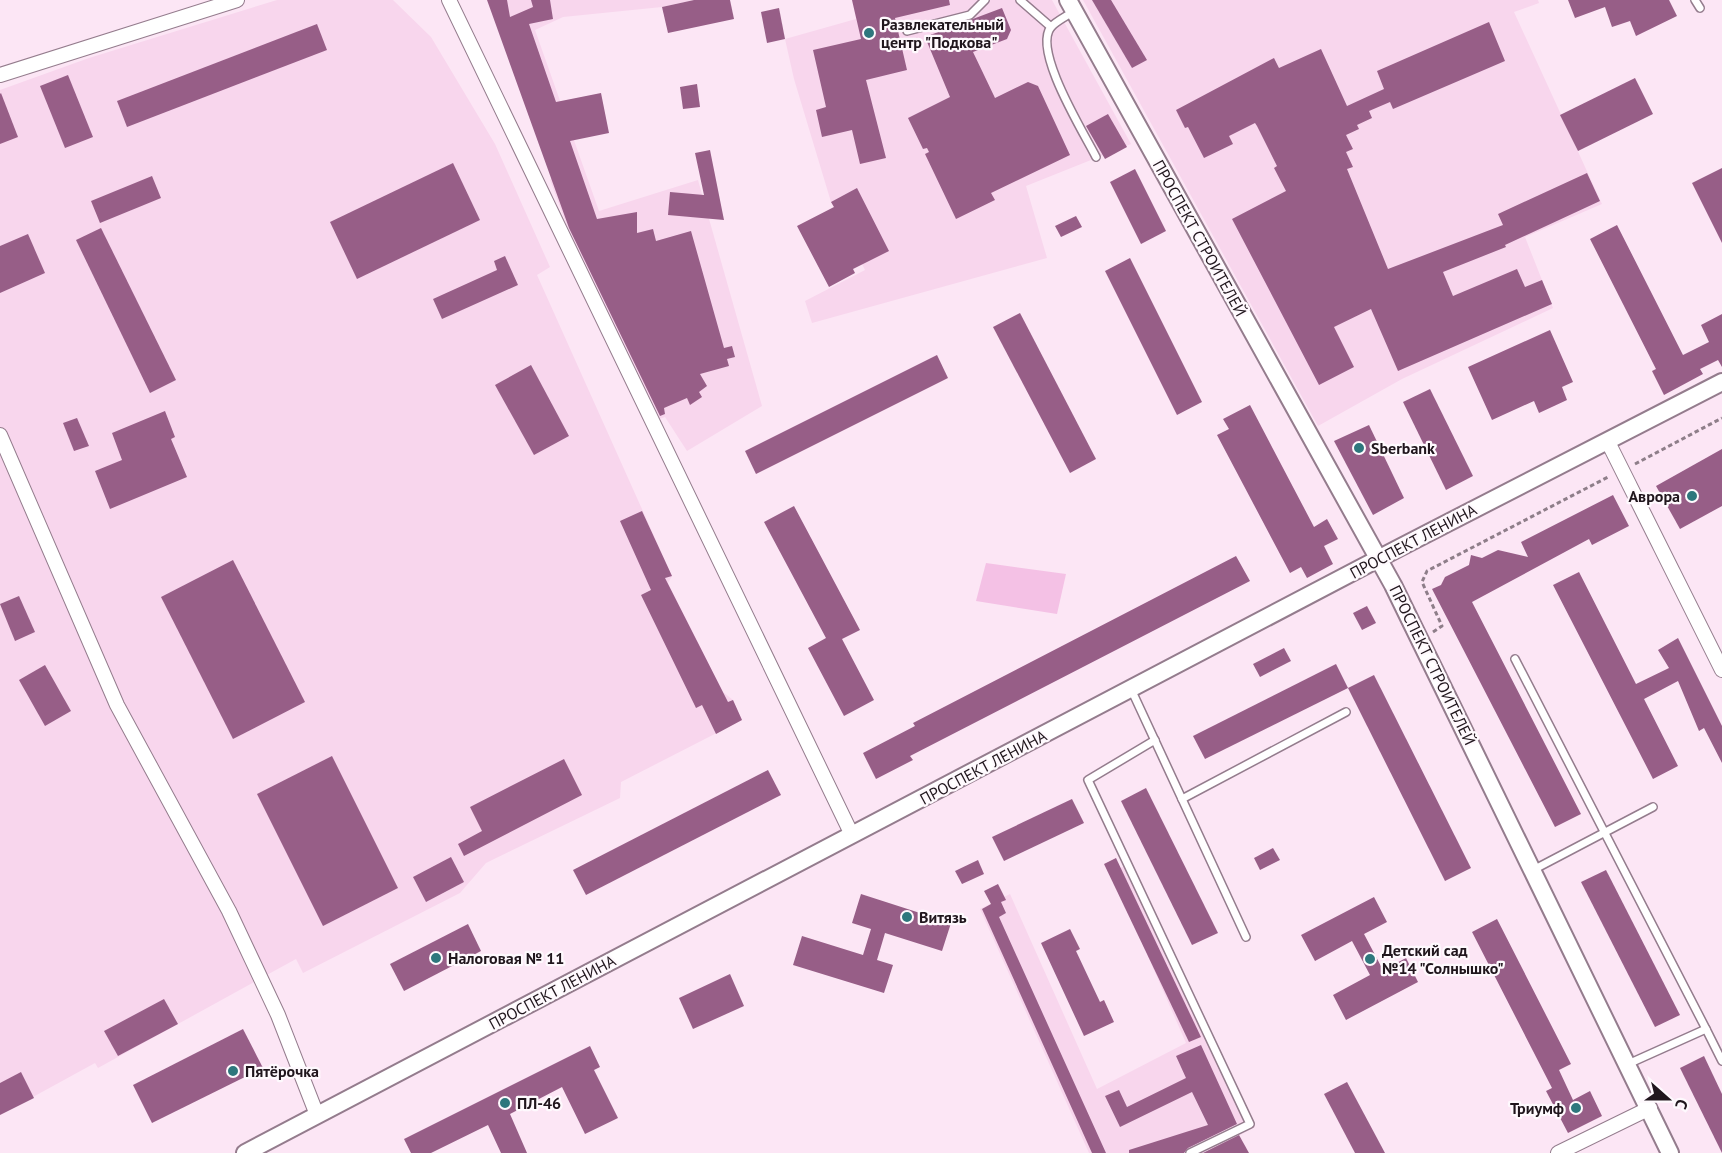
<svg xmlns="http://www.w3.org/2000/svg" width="1722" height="1153" font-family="'PT Sans',sans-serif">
  <rect width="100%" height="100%" fill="#fce6f5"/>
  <!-- built -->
  <g fill="#f8d6ed">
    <polygon points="277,0 393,0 431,37 495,144 550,267 537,275 672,576 668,583 723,692 733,700 742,720 621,782 620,798 486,863 460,893 303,973 296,959 98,1068 95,1063 0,1115 0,90 89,58"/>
    <polygon points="488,0 694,0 662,7 563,17 535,30 599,211 698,180 762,406 687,451 665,417 648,423 596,304 550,180 563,169"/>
    <polygon points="852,0 1052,0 1131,144 1026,186 1047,258 812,323 805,301 865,270 831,202 794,79 785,39 856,19"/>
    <polygon points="1083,0 1538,0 1539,3 1514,12 1602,204 1525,237 1553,308 1402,379 1318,426"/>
    <polygon points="1130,864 1255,1127 1206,1153 1089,1153 980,909 1010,894 1097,1089 1186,1043 1111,872"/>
  </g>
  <!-- green -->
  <polygon fill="#f4c1e5" points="986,563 1066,574 1057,614 976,601"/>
  <!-- building -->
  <g fill="#975e87">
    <polygon points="487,0 507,0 510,17 533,7 531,0 550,0 553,19 529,24 556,102 601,93 609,133 570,141 597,219 637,212 637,233 653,229 656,241 691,231 724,348 732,346 735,357 727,359 729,366 700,374 707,386 699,392 702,397 690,405 687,398 664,408 665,414 660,416 569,228"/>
    <polygon points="694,0 730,0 734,19 668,33 662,7"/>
    <polygon points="852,0 949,0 950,5 895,18 907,70 866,80 886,158 860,164 852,130 822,137 816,110 826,107 813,50 861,39"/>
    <polygon points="1092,0 1111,0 1147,60 1132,68"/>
    <polygon points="1568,0 1669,0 1677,16 1636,36 1630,21 1612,27 1605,7 1575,18"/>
    <polygon points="779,8 785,39 767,43 761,12"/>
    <polygon points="1002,8 1011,30 1007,39 973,52 995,98 1028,82 1038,86 1070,155 991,193 995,200 956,219 925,154 929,152 927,148 923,149 908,118 950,97 925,37"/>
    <polygon points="1489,22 1505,61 1393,109 1390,102 1369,111 1372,118 1357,125 1359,129 1346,135 1353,149 1346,152 1353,167 1347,169 1388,269 1503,225 1498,214 1587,173 1600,201 1505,245 1506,247 1443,272 1453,296 1517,269 1525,287 1542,280 1552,304 1398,371 1371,309 1334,327 1354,367 1319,385 1232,219 1286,191 1274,168 1277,166 1257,126 1255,123 1229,136 1233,144 1204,158 1188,127 1185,128 1176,110 1274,58 1279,68 1321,49 1347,106 1384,89 1377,71"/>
    <polygon points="317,24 327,50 127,127 117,101"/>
    <polygon points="68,75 93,137 65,148 40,86"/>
    <polygon points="1635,78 1653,114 1578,151 1560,115"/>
    <polygon points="697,84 700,107 683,109 680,87"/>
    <polygon points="1,93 18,137 0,144 0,94"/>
    <polygon points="1108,114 1127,147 1105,159 1086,126"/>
    <polygon points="710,150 724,220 668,215 670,192 704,195 695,153"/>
    <polygon points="453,163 480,220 357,279 330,222"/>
    <polygon points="1722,168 1722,243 1692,183"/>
    <polygon points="1135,169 1166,231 1141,244 1110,182"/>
    <polygon points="152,176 161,198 100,223 91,201"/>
    <polygon points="857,188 889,251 853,269 855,273 829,287 797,226 834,207 831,202"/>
    <polygon points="1076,216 1082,227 1061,237 1055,226"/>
    <polygon points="1617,225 1683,355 1709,342 1701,325 1722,314 1722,367 1718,360 1700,369 1703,374 1664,395 1652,371 1656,369 1590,239"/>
    <polygon points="101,228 176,380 150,393 76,240"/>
    <polygon points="28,234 45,273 0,293 0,246"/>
    <polygon points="505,256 518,285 442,319 433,299 497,270 494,261"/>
    <polygon points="1130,258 1202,402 1177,415 1105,271"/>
    <polygon points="1020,313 1096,459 1070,473 993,327"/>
    <polygon points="1550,330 1573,382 1562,387 1567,400 1539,413 1534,401 1492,420 1468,367"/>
    <polygon points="937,355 948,378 756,474 745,451"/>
    <polygon points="531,365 569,436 534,455 495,385"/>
    <polygon points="1430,389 1473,476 1446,490 1403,402"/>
    <polygon points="1250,405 1314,527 1327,519 1338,539 1324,546 1333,564 1307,578 1301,567 1290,573 1217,435 1229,429 1223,419"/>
    <polygon points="165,411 175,437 171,439 187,477 110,509 95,471 122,460 112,433"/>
    <polygon points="77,418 89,446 74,451 63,423"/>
    <polygon points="1369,425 1404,498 1373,515 1334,441"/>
    <polygon points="1722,449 1722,506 1680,529 1656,486"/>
    <polygon points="1613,495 1629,526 1592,545 1589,539 1472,602 1581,814 1555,827 1432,589 1441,585 1445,577 1469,565 1471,555 1482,558 1498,550 1528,557 1521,542"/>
    <polygon points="794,506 860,630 842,639 874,700 844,716 808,648 826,638 764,522"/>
    <polygon points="642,511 672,576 665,578 728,702 733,700 742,720 716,734 702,705 696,708 641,595 651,590 620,521"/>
    <polygon points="1236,556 1250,581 910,756 913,760 876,779 863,753 915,726 913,723"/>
    <polygon points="233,560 305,702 233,739 161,597"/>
    <polygon points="1579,572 1636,684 1669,668 1658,650 1678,638 1722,726 1722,763 1704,728 1699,731 1678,681 1644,699 1678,766 1653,779 1553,585"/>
    <polygon points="19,596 35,632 15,641 0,604"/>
    <polygon points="1367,606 1376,623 1362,630 1353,613"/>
    <polygon points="1284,648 1291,661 1260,677 1253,664"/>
    <polygon points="1336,664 1348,688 1205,759 1193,736"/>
    <polygon points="45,665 71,711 45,726 19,680"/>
    <polygon points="1374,675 1471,868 1445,881 1348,688"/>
    <polygon points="332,756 398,888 323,926 257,794"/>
    <polygon points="564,759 582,795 464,856 458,844 482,831 470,807"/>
    <polygon points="768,770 781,795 586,895 573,870"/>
    <polygon points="1146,788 1218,933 1192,945 1121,801"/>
    <polygon points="1072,799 1084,823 1004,861 992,837"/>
    <polygon points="1273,848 1280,860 1260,870 1254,858"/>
    <polygon points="451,857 464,882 426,902 413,877"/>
    <polygon points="1116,858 1201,1037 1189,1042 1104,864"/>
    <polygon points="978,860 984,874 962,884 955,871"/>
    <polygon points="1606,870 1680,1015 1655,1027 1581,882"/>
    <polygon points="998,884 1006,900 1001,902 1006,913 999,917 1106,1153 1092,1153 982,909 991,904 984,891"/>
    <polygon points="861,894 951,923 942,951 885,933 877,960 893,965 884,993 793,965 802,936 863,955 871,929 852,923"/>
    <polygon points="1374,897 1387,922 1364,934 1383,970 1406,958 1418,982 1346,1020 1333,995 1370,975 1352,941 1315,961 1301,935"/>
    <polygon points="1497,919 1571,1064 1559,1070 1573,1100 1590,1091 1602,1116 1568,1133 1546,1091 1552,1088 1472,932"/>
    <polygon points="468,924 481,951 404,991 390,964"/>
    <polygon points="1070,929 1080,949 1076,951 1100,1002 1104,1000 1114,1022 1084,1036 1041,943"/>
    <polygon points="730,974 744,1006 693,1029 679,998"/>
    <polygon points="164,999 178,1024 118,1056 104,1031"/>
    <polygon points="243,1029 263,1068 152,1123 133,1085"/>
    <polygon points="1201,1045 1237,1124 1188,1148 1184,1153 1129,1153 1129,1150 1208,1125 1192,1092 1120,1127 1105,1096 1119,1090 1127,1107 1186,1078 1176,1056"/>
    <polygon points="590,1046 600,1067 594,1070 618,1118 585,1134 562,1087 510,1114 527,1153 501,1153 488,1125 431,1153 411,1153 404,1139"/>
    <polygon points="1704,1056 1722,1094 1722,1153 1680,1068"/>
    <polygon points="21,1072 34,1098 0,1115 0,1083"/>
    <polygon points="1347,1082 1385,1153 1355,1153 1324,1094"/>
    <polygon points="1239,1135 1249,1153 1203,1153"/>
  </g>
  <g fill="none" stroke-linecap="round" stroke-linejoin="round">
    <!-- service casing -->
    <g stroke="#947c8d" stroke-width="10">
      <g id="service">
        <polyline points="1020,0 1051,27"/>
        <polyline points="1695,0 1700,8"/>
        <path d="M1074,11C1067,16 1056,21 1051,27C1032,50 1084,133 1096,157"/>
        <polyline points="907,31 970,15 985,0"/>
        <polyline points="1515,659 1706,1029"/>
        <polyline points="1131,689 1246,937"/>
        <polyline points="1155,740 1088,780 1250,1124 1190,1153"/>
        <polyline points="1182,799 1346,712"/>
        <polyline points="1533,870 1653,807"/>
        <polyline points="1628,1064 1706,1029 1722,1061"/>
      </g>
    </g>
    <!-- minor casing -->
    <g stroke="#947c8d" stroke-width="16">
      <g id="minor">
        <polyline points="449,0 852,835"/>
        <polyline points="0,75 237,0"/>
        <polyline points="0,435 117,705 229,911 278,1015 317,1115"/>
        <polyline points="1608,442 1722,670"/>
        <polyline points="1558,1153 1650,1108"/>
      </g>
    </g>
    <!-- tertiary casing -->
    <g stroke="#947c8d" stroke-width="20">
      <g id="tertiary">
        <polyline points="1068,0 1393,585 1670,1153"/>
        <polyline points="245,1153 1397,549 1722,382"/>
      </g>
    </g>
    <!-- path -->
    <g stroke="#8e7e89" stroke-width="3" stroke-dasharray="4.5 3" stroke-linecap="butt">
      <polyline points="1635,464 1722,418"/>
      <polyline points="1433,632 1442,626 1422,582 1427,571 1610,476"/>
    </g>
    <!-- service -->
    <use href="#service" stroke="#fff" stroke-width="7"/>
    <!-- minor -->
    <use href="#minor" stroke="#fff" stroke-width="14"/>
    <!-- tertiary -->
    <use href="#tertiary" stroke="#fff" stroke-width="16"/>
  </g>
  <!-- markers -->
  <g fill="#2e777d" stroke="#fef9fd" stroke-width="2">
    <circle cx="869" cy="33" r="6"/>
    <circle cx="1359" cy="448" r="6"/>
    <circle cx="1692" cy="496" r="6"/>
    <circle cx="907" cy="917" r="6"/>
    <circle cx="436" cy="958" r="6"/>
    <circle cx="1370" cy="959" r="6"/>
    <circle cx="233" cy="1071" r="6"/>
    <circle cx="505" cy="1103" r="6"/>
    <circle cx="1576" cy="1108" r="6"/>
  </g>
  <g text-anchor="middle" stroke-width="4.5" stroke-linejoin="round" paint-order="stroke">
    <!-- poi labels -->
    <g font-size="16" font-weight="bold" fill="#20161d" stroke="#fef9fd" text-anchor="start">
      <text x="881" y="30">Развлекательный<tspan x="881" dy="18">центр "Подкова"</tspan></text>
      <text x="1371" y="454">Sberbank</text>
      <text x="1680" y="502" text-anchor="end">Аврора</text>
      <text x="919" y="923">Витязь</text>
      <text x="1382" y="956">Детский сад<tspan x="1382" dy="18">№14 "Солнышко"</tspan></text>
      <text x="448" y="964">Налоговая № 11</text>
      <text x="245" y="1077">Пятёрочка</text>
      <text x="517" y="1109">ПЛ-46</text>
      <text x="1564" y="1114" text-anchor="end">Триумф</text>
    </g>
    <!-- street labels -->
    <g font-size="16" fill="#20161d" stroke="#fef9fd">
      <text transform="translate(1200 238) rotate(61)" y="6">ПРОСПЕКТ СТРОИТЕЛЕЙ</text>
      <text transform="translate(1413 541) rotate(-28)" y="6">ПРОСПЕКТ ЛЕНИНА</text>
      <text transform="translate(1433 665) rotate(64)" y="6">ПРОСПЕКТ СТРОИТЕЛЕЙ</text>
      <text transform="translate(983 767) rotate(-28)" y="6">ПРОСПЕКТ ЛЕНИНА</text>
      <text transform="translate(552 992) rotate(-28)" y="6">ПРОСПЕКТ ЛЕНИНА</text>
    </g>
  </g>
  <!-- north arrow -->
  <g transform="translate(1668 1099) rotate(111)" stroke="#fef9fd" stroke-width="4.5" paint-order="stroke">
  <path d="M0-4.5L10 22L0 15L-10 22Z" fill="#20161d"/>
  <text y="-9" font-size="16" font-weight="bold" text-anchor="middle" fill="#20161d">С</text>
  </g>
</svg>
